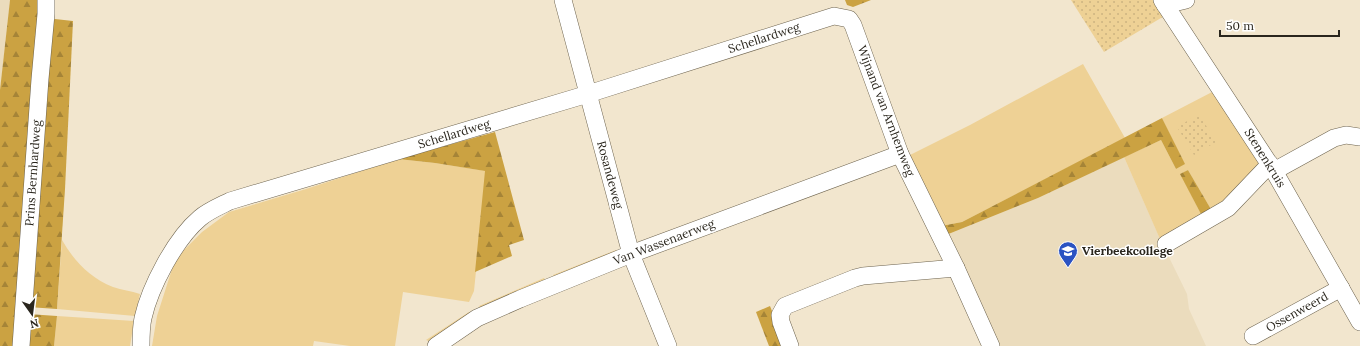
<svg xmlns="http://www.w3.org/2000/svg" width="1360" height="346" font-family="Lora,serif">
  <defs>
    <pattern id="forest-firs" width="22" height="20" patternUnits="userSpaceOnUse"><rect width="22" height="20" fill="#cba242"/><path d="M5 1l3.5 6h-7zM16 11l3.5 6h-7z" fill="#a58437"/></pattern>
    <pattern id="park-dots" width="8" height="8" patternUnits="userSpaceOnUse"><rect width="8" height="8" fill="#eed195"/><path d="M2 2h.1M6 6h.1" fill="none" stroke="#ccb380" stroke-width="1.8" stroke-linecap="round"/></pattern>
  </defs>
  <rect width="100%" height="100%" fill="#f2e6ce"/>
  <!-- built -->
  <g fill="#ebdcbd">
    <polygon points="0,0 10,0 0,90"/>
    <polygon points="1124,157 1162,243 1187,294 1189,309 1206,346 997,346 946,235 1038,198"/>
  </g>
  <!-- grass -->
  <g fill="#eed195">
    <polygon points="1083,64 1125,138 962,222 941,226 908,156 970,125"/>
    <polygon points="1214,91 1261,164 1225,203 1212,211 1188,170 1181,174 1202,216 1160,239 1124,157 1161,140 1176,169 1184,164 1162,118"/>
    <polygon points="398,159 435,163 486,171 474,291 469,302 403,292 395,346 350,346 314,341 313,346 152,346 157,316 173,266 180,254 202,232 229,212 306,189"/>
    <path d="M62,240C74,261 90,278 113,287C122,290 131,291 140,294L135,316L57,309Z"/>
    <polygon points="616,250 616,252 554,277 553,275"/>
    <polygon points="544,278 545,280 481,309 479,306"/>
    <polygon points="469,312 470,314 431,342 426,340"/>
    <polygon points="57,316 134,321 130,346 54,346"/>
  </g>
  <!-- forest -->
  <g fill="url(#forest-firs)">
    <polygon points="10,0 37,0 41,11 15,346 0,346 0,90"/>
    <polygon points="845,0 871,0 853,7 847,5"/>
    <polygon points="55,19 73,21 65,189 57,309 28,307 51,21"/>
    <polygon points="1162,118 1185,164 1176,169 1161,140 1038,198 946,235 941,226 962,222"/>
    <polygon points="495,132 524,240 509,245 512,256 475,272 485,171 435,163 398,159"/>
    <polygon points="1188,170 1212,211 1202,216 1180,174"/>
    <polygon points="770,306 786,346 769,346 756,312"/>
    <polygon points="28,314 57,316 54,346 26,346"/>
  </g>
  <!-- park -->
  <g fill="url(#park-dots)">
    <polygon points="1071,0 1156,0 1166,15 1104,52"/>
    <polygon points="1199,114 1216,142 1194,155 1177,127"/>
  </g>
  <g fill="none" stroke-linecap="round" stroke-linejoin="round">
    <!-- minor casing -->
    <g stroke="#6d634e" stroke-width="18">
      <g id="minor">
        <polyline points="563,0 631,254 668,346"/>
        <polyline points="1162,0 1274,171 1360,322"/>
        <polyline points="1165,5 1186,0"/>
        <polyline points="1274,171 1334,138 1346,135 1360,137"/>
        <polyline points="1166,244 1228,208 1270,164"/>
        <polyline points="1253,336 1341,288"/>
        <polyline points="21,346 40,79 46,14 46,0"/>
        <path d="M141,346C141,337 141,327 143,318C150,287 175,239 200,218C208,211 220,206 230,201L588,94L834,16L849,19L853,25L900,154L956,268L991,346"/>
        <polyline points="436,346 477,318 520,299 631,254 900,154"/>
        <polyline points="790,346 781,322 780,315 785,306 855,278 863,276 956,268"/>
      </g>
    </g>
    <!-- minor -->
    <use href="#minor" stroke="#fff" stroke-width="17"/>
  </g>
  <!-- icons -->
  <defs>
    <g id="school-pin" transform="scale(1)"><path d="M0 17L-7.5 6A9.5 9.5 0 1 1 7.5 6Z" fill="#2b53c2" stroke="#fff"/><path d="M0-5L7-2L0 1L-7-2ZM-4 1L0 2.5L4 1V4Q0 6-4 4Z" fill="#fff"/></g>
  </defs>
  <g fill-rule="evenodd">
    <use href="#school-pin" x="1068" y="251"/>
  </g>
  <g text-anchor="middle" stroke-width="3" stroke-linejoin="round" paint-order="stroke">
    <!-- street labels -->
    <g font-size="12" fill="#2a261d" stroke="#fff">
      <text transform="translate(764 38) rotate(-18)" y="4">Schellardweg</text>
      <text transform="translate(886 111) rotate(69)" y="4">Wijnand van Arnhemweg</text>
      <text transform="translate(454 134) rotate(-17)" y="4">Schellardweg</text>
      <text transform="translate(1265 158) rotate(58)" y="4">Stenenkruis</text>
      <text transform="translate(33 173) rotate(-86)" y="4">Prins Bernhardweg</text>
      <text transform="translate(610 175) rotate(75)" y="4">Rosandeweg</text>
      <text transform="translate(664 242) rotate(-21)" y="4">Van Wassenaerweg</text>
      <text transform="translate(1297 312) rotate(-29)" y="4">Ossenweerd</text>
    </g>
    <!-- poi labels -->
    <g font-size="12" font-weight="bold" fill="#2a261d" stroke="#fff" text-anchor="start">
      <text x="1082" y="255">Vierbeekcollege</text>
    </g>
  </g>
  <!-- north arrow -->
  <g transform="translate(32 314) rotate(166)" stroke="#ffffff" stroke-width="3" paint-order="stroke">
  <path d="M0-3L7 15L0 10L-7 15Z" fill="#2a261d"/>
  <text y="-6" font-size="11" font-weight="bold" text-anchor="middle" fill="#2a261d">N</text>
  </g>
  <!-- scale -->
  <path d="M1220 30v6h119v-6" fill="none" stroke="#2a261d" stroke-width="2"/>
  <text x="1226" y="30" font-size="12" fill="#2a261d" stroke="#ffffff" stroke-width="3" paint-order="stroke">50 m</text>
</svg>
